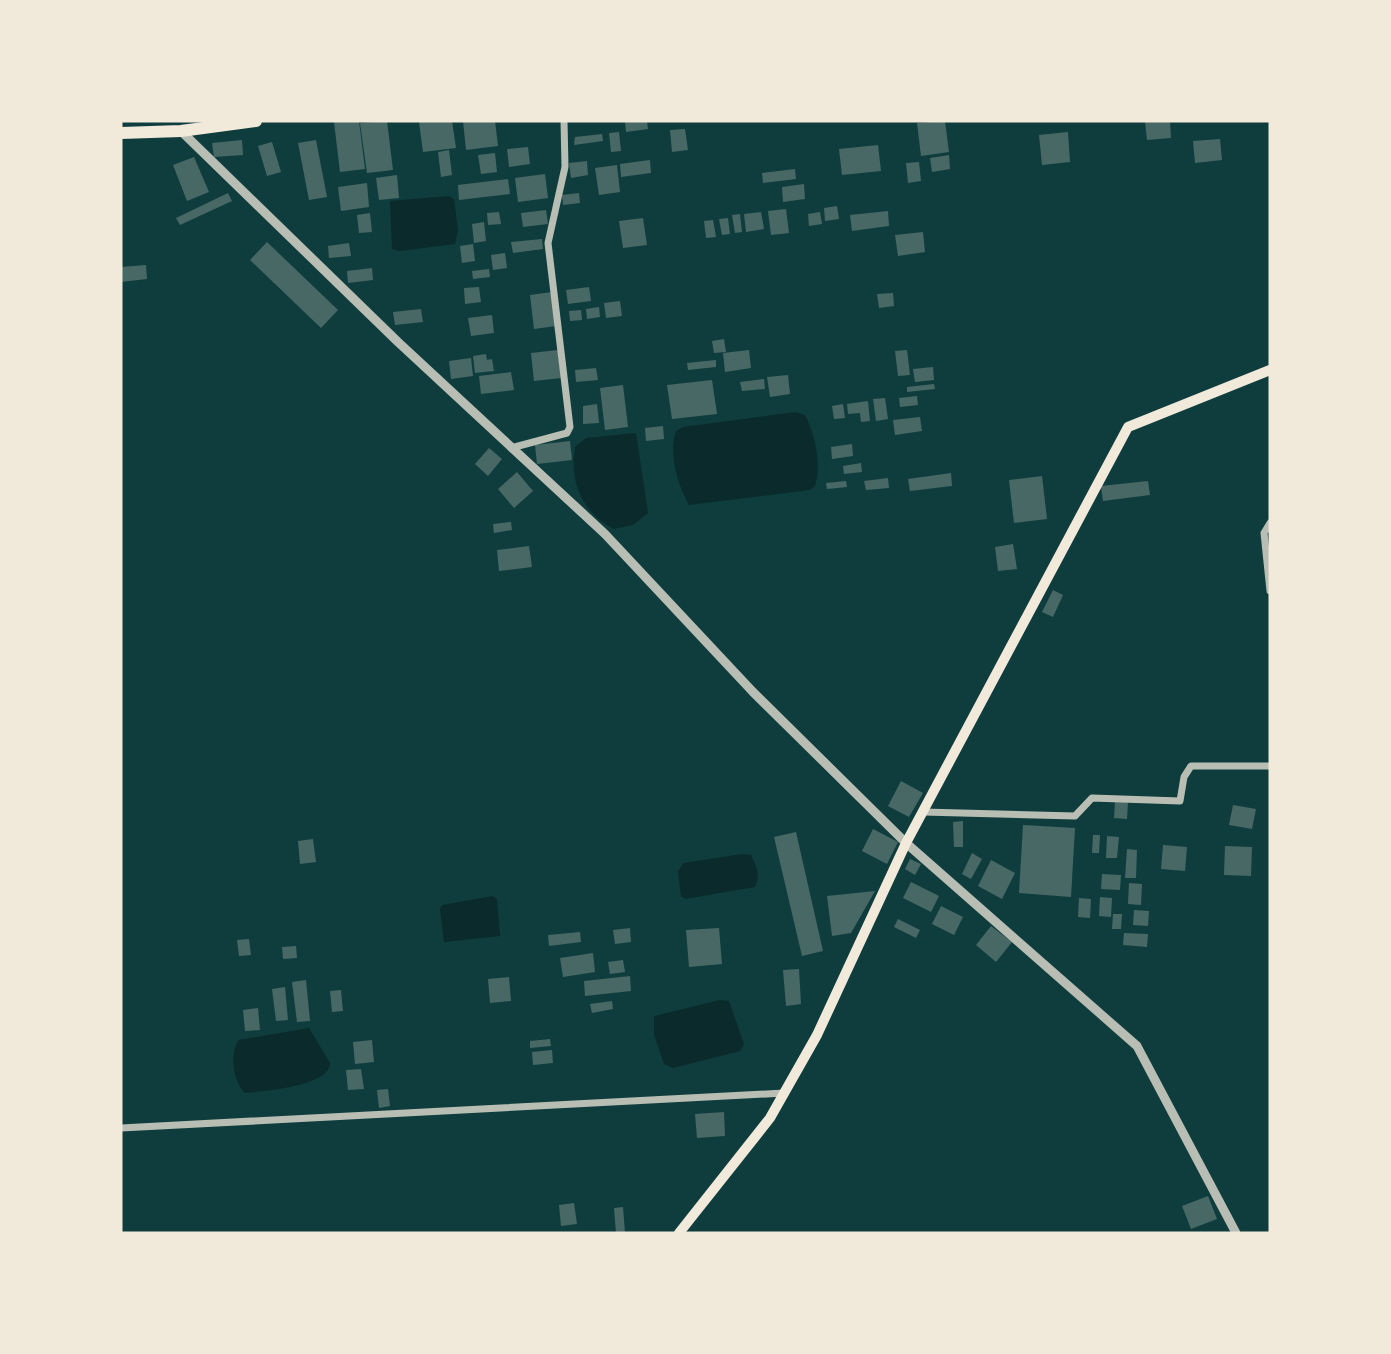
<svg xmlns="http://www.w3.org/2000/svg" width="1391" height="1354" font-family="'Titillium Web',sans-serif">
  <rect width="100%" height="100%" fill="#0f3d3e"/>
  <!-- water -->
  <g fill="#0a2a2b">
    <polygon points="448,196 454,199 458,230 455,244 400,251 392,249 390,201"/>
    <path d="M795,412L805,415C815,435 822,464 815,486L810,490L689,505C678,486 668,452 676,431L683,427Z"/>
    <path d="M636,433L648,513L633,525L614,529C582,513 569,481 575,447L586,438Z"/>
    <path d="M742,854L751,855C756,865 761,876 755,887L685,899L681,896L678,872L683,863Z"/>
    <polygon points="493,896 497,899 500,936 444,942 440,909 442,905"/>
    <polygon points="720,1000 729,1001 744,1044 740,1051 673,1068 664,1064 654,1035 654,1016"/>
    <path d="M309,1028L330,1063C330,1086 265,1091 245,1093C233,1082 229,1053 239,1040Z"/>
  </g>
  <!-- building -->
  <g fill="#486865">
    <polygon points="359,121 365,169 340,172 334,122"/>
    <polygon points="387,121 393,170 367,173 360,123"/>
    <polygon points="452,121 456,148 423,152 419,122"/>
    <polygon points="463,121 495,121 498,146 466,150"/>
    <polygon points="625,121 647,121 648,129 626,132"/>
    <polygon points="945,121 949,152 921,156 917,123"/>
    <polygon points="1145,121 1170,121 1171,138 1147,140"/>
    <polygon points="685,129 688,150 672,152 670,130"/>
    <polygon points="619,132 621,151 611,152 609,133"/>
    <polygon points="1068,132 1070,162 1042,165 1039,135"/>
    <polygon points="602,134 603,141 574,145 575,137"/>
    <polygon points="1220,139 1222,160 1195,163 1193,141"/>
    <polygon points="242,140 243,155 214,157 212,143"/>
    <polygon points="316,140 327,197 309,200 298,143"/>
    <polygon points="272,142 281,172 267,176 258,146"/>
    <polygon points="878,145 881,171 842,175 839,149"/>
    <polygon points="528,147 530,164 509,167 507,149"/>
    <polygon points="449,150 452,175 441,177 438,152"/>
    <polygon points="495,153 497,172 481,174 478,155"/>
    <polygon points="949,155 950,169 932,172 930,158"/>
    <polygon points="194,157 209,192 187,201 173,165"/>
    <polygon points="650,160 651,173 621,177 620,164"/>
    <polygon points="587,161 588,175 571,178 569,163"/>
    <polygon points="919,162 921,181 908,183 906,163"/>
    <polygon points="617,165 620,192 599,195 595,168"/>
    <polygon points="795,169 796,179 763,183 762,173"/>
    <polygon points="545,174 548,198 518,202 515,178"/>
    <polygon points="397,175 399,198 379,200 376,178"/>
    <polygon points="508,179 510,194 459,200 458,185"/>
    <polygon points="367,183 369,207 341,211 338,187"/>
    <polygon points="804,184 805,199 783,202 782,187"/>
    <polygon points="228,193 232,201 180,225 176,218"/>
    <polygon points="579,193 580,203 563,205 562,195"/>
    <polygon points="837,206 839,219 825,221 824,208"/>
    <polygon points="786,209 789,233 771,235 768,211"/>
    <polygon points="546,210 548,224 523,227 521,213"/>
    <polygon points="888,211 889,226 852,231 850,215"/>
    <polygon points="499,212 501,224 488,225 487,213"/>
    <polygon points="761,212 764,229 746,232 744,214"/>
    <polygon points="820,212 822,224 809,226 808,214"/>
    <polygon points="370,213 372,232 359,233 357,215"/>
    <polygon points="740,214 742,232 735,233 732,215"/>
    <polygon points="643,218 647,245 623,248 619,221"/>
    <polygon points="728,218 730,234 722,235 719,219"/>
    <polygon points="713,220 716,237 706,238 704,221"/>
    <polygon points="484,222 486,241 474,243 472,224"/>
    <polygon points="923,232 925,252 898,256 895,235"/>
    <polygon points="542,239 543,249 513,253 511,242"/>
    <polygon points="267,242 338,310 321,328 250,260"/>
    <polygon points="349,243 351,256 329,258 328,246"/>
    <polygon points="473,244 475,261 462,263 460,246"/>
    <polygon points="505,253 507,268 493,270 491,255"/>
    <polygon points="146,265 147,279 121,282 121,267"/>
    <polygon points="372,268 373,280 348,283 347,271"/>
    <polygon points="489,269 490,277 473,279 472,271"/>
    <polygon points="479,287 481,302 465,304 464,288"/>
    <polygon points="589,287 591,301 568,304 566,290"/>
    <polygon points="552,292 556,326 534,329 530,295"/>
    <polygon points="893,293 894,306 879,308 877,294"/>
    <polygon points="620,301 622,316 606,318 604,303"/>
    <polygon points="599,307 600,317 587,319 586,309"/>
    <polygon points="421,309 423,322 395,325 393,312"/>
    <polygon points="581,310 582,320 570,321 569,311"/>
    <polygon points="492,315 494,333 471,336 468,318"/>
    <polygon points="724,339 726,352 714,353 712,341"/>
    <polygon points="558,350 561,378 534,381 531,353"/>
    <polygon points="749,350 751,368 725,372 723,353"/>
    <polygon points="907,350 910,375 898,376 895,351"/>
    <polygon points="486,354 487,360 492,359 494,371 475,373 473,356"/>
    <polygon points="471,358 473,376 451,379 449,361"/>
    <polygon points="716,360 716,367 688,370 687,363"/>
    <polygon points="933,367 934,380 915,382 913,369"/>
    <polygon points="596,368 598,380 576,382 575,370"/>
    <polygon points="511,372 514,390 481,394 479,376"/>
    <polygon points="788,375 790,394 770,397 767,377"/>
    <polygon points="764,379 765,389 742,391 740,382"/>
    <polygon points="712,380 717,414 672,419 667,385"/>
    <polygon points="934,384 935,389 907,392 907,387"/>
    <polygon points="623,385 628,427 605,430 600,388"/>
    <polygon points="917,396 918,405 900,407 899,398"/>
    <polygon points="885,398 888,419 876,421 873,399"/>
    <polygon points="868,401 870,421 861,422 860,413 848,414 847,404"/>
    <polygon points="597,404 599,423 583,424 583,406"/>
    <polygon points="843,404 845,418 834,419 832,406"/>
    <polygon points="920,417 922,431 895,435 893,420"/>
    <polygon points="663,426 664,439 646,441 645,428"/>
    <polygon points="570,441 572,460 537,464 535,445"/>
    <polygon points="852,444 853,456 832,459 831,447"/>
    <polygon points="489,448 502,459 488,476 475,464"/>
    <polygon points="861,463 862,472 844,474 843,466"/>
    <polygon points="517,472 533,491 514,508 498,489"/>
    <polygon points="951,473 952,486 910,491 908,479"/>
    <polygon points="1042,476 1047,519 1014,523 1009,480"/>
    <polygon points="888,478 889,488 866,490 864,481"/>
    <polygon points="846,481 847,487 827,489 826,483"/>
    <polygon points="1148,481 1150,495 1103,501 1101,486"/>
    <polygon points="511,522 512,530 494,533 493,524"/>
    <polygon points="1013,544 1017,569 998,571 995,547"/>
    <polygon points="529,546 532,567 499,571 497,550"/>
    <polygon points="1053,590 1063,595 1053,617 1042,612"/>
    <polygon points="901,781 923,793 909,817 888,806"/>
    <polygon points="1115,801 1128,802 1127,819 1114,818"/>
    <polygon points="1233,805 1256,809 1252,829 1229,825"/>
    <polygon points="963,821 963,847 954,847 953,822"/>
    <polygon points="1023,825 1075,828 1071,897 1019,893"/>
    <polygon points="873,829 898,842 887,864 862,851"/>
    <polygon points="796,832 823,951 802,956 774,837"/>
    <polygon points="1093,835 1100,835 1099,853 1092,853"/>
    <polygon points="1107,836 1119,837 1117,858 1106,858"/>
    <polygon points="313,839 316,862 300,864 298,841"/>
    <polygon points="1163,845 1187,847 1185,871 1161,869"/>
    <polygon points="1225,846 1252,847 1251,876 1224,875"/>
    <polygon points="1127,849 1137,850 1136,878 1125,878"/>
    <polygon points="972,853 982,859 971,879 962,874"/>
    <polygon points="910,859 921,864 915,875 905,869"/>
    <polygon points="991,860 1015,873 1002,899 978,886"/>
    <polygon points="1102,874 1121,875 1120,890 1101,889"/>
    <polygon points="911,882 939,896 931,912 903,898"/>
    <polygon points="1129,883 1142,884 1141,905 1128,904"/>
    <polygon points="875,891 851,933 832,936 827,896"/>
    <polygon points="1100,897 1112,898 1111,917 1099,916"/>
    <polygon points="1079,898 1091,899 1090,918 1078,917"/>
    <polygon points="941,906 963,917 954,935 932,924"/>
    <polygon points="1134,910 1149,911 1148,926 1133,925"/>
    <polygon points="1113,914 1122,914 1121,929 1112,929"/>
    <polygon points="898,919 920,930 916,938 894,927"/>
    <polygon points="991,926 1012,942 996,962 976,945"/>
    <polygon points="630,928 631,942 615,944 613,930"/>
    <polygon points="719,928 722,964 689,967 686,930"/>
    <polygon points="580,932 581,942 549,946 548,935"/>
    <polygon points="1124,933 1148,934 1147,947 1123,945"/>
    <polygon points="249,939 251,955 239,956 237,940"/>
    <polygon points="296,946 297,958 283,959 282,947"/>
    <polygon points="593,953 595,972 563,977 560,958"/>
    <polygon points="623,960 625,972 610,974 608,962"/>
    <polygon points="799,969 801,1004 786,1006 783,970"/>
    <polygon points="630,976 631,991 585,996 584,981"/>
    <polygon points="509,977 511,1001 490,1003 488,979"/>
    <polygon points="306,980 310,1021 297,1022 292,982"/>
    <polygon points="285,987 288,1020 276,1021 272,989"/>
    <polygon points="341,990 343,1011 332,1012 330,991"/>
    <polygon points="612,1001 613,1009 592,1013 590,1004"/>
    <polygon points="258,1008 260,1030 245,1031 243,1010"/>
    <polygon points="550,1039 551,1046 530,1048 530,1041"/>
    <polygon points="372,1040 374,1062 355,1064 353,1042"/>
    <polygon points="552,1050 553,1063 533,1065 532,1052"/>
    <polygon points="361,1069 364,1089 348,1090 346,1070"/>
    <polygon points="388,1089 390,1106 379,1108 377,1090"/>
    <polygon points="724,1112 725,1136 697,1138 695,1114"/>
    <polygon points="1208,1196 1217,1219 1191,1229 1182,1206"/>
    <polygon points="574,1203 577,1224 561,1226 559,1205"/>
    <polygon points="623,1207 625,1233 616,1233 614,1208"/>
  </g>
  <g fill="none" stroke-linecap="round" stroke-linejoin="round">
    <!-- minor -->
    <g stroke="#b8beb3" stroke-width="7">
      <polyline points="511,448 567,433 570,427 548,243 565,167 564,121"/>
      <polyline points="1270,523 1264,533 1270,591"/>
      <polyline points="923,812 1075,816 1092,798 1180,801 1184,777 1191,766 1270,766"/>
      <polyline points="121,1128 784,1093"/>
    </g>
    <!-- tertiary -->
    <polyline stroke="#b8beb3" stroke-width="9" points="181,131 398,342 605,534 753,692 906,843 1137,1046 1236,1233"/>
    <!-- secondary -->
    <polyline stroke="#f1e9da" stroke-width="10" points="679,1233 770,1118 817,1035 906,843 1128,427 1270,370"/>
    <!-- trunk -->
    <polyline stroke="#f1e9da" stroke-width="12" points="121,133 181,131 256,121"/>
  </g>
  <!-- border -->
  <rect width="1391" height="1354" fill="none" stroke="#f1e9da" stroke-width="245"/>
</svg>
